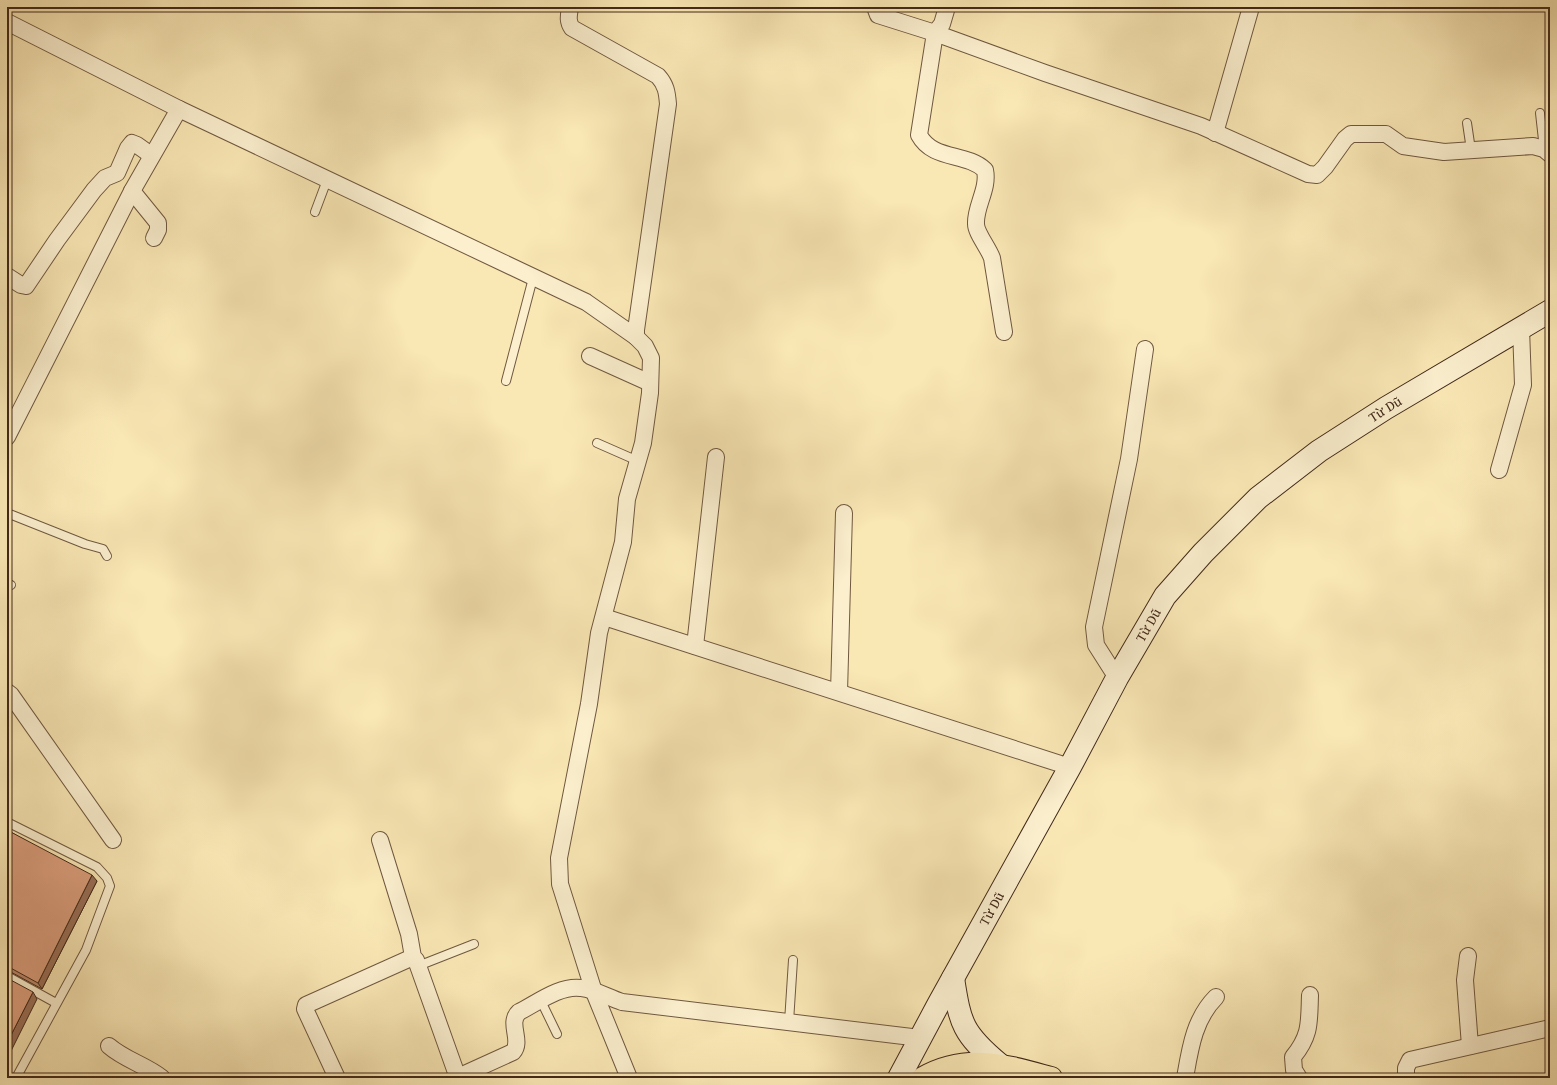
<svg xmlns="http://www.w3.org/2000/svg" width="1557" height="1085" font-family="'Gentium Book Plus',serif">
  <rect width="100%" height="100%" fill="#f9e7b4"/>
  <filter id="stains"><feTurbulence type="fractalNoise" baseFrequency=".005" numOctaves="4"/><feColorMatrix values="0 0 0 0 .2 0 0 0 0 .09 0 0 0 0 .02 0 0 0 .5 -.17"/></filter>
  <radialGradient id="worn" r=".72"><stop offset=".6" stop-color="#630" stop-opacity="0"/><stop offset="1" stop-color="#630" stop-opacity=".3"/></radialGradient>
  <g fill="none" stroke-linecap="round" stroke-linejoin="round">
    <!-- service casing -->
    <g stroke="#705840" stroke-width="10">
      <g id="service">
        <polyline points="1540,113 1544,149"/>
        <polyline points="1467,123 1471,150"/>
        <polyline points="315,212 327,180"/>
        <polyline points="506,381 533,278"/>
        <polyline points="597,443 638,461"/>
        <polyline points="7,513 85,544 103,549 107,556"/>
        <polyline points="7,583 11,585"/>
        <polyline points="7,822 97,867 107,878 110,886 86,950 16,1078"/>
        <polyline points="418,966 474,944"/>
        <polyline points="7,976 56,1003"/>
        <polyline points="541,1001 557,1034"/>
        <polyline points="789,1022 793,960"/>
      </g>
    </g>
    <!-- minor casing -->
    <g stroke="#705840" stroke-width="18">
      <g id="minor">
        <path d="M570,7C569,15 567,21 572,28L658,76C666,85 667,92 668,104L636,330V337L645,346L651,358L650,393L643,443L627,499L623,542L599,633L589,704L559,858L560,884L594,992L629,1078"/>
        <polyline points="875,7 878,15 935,33 942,24 947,7"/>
        <polyline points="7,22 179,109 586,302 636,337"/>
        <polyline points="1215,133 1251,7"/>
        <polyline points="132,191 158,223 158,230 154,238"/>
        <polyline points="7,276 21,285 26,286 57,240 94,190 105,178 117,173 128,148 132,143 137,145 151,155"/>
        <path d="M1004,332L992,258C988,247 976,233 976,224C975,206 989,189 985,170C966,152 933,161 919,135L935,33L1045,73L1201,126L1308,174L1317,175L1325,167L1345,139L1351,134H1386L1403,146L1444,152L1533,146L1544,149L1550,154"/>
        <polyline points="590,356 650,383"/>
        <polyline points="7,437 132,191 179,109"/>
        <polyline points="1499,470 1523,385 1521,328"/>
        <polyline points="604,617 1070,767"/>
        <polyline points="695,646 716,457"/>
        <polyline points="1117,678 1096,645 1094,627 1129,459 1145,349"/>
        <polyline points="7,692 11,695 113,840"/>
        <polyline points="839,692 844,513"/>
        <polyline points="380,840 409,934 413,957 416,960 458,1078"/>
        <polyline points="1468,956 1465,980 1470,1046"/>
        <path d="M109,1046C125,1060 146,1065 162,1078"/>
        <path d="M458,1077L513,1052C523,1041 507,1023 519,1012C537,1003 560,985 581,988C595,989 609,998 622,1002L920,1038"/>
        <polyline points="337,1078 305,1009 306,1005 413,957"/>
        <path d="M1185,1078C1190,1049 1194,1019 1216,997"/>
        <path d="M1299,1078L1294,1070L1293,1057C1311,1035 1309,1022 1310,995"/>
        <polyline points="1406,1078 1406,1068 1410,1060 1550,1028"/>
      </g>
    </g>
    <!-- secondary casing -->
    <g stroke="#422919" stroke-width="24">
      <g id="secondary">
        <path d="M953,978C960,1024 963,1034 999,1064"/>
        <path id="s1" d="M899,1078L938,1005L1070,767L1117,678L1165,596L1203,553L1258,498L1319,451L1386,408L1550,311"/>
      </g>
    </g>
    <!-- trunk casing -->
    <g stroke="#422919" stroke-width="24">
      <path id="trunk" d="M923,1078C967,1053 1006,1066 1051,1078"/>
    </g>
    <!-- service -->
    <use href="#service" stroke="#fbefce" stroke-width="8"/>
    <!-- minor -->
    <use href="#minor" stroke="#fbefce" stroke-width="16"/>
    <!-- secondary -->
    <use href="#secondary" stroke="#fbefce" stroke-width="22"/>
    <!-- trunk -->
    <use href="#trunk" stroke="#f9e7b4" stroke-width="22"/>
  </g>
  <!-- wall -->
  <polygon fill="#bb886b" stroke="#422919" points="7,830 97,881 42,989 9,971 7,971"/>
  <!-- shaded-wall -->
  <g fill="#996f57" stroke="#422919">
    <polygon points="92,875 97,881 42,989 38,983"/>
    <polygon points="33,992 37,999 7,1059 7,1043"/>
  </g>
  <!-- building -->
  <g fill="#da9e7c" stroke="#422919">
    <polygon points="7,830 92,875 38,983 7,966"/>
    <polygon points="7,978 33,992 7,1043"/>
  </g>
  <g text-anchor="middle" stroke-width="4" stroke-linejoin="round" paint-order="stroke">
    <!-- street labels -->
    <g font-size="14" fill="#422919" stroke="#fbefce">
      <text dy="5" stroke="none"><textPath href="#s1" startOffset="841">Từ Dũ</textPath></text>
      <text dy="5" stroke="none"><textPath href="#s1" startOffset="517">Từ Dũ</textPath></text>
      <text dy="5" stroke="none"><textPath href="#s1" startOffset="193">Từ Dũ</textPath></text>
    </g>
  </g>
  <!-- margin -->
  <rect width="1557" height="1085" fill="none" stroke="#f9e7b4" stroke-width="24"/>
  <rect x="8" y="8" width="1541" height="1069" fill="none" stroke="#422919" stroke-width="2"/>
  <rect x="12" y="12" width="1533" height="1061" fill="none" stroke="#422919"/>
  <rect width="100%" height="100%" filter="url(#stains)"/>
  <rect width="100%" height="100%" fill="url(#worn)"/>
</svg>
